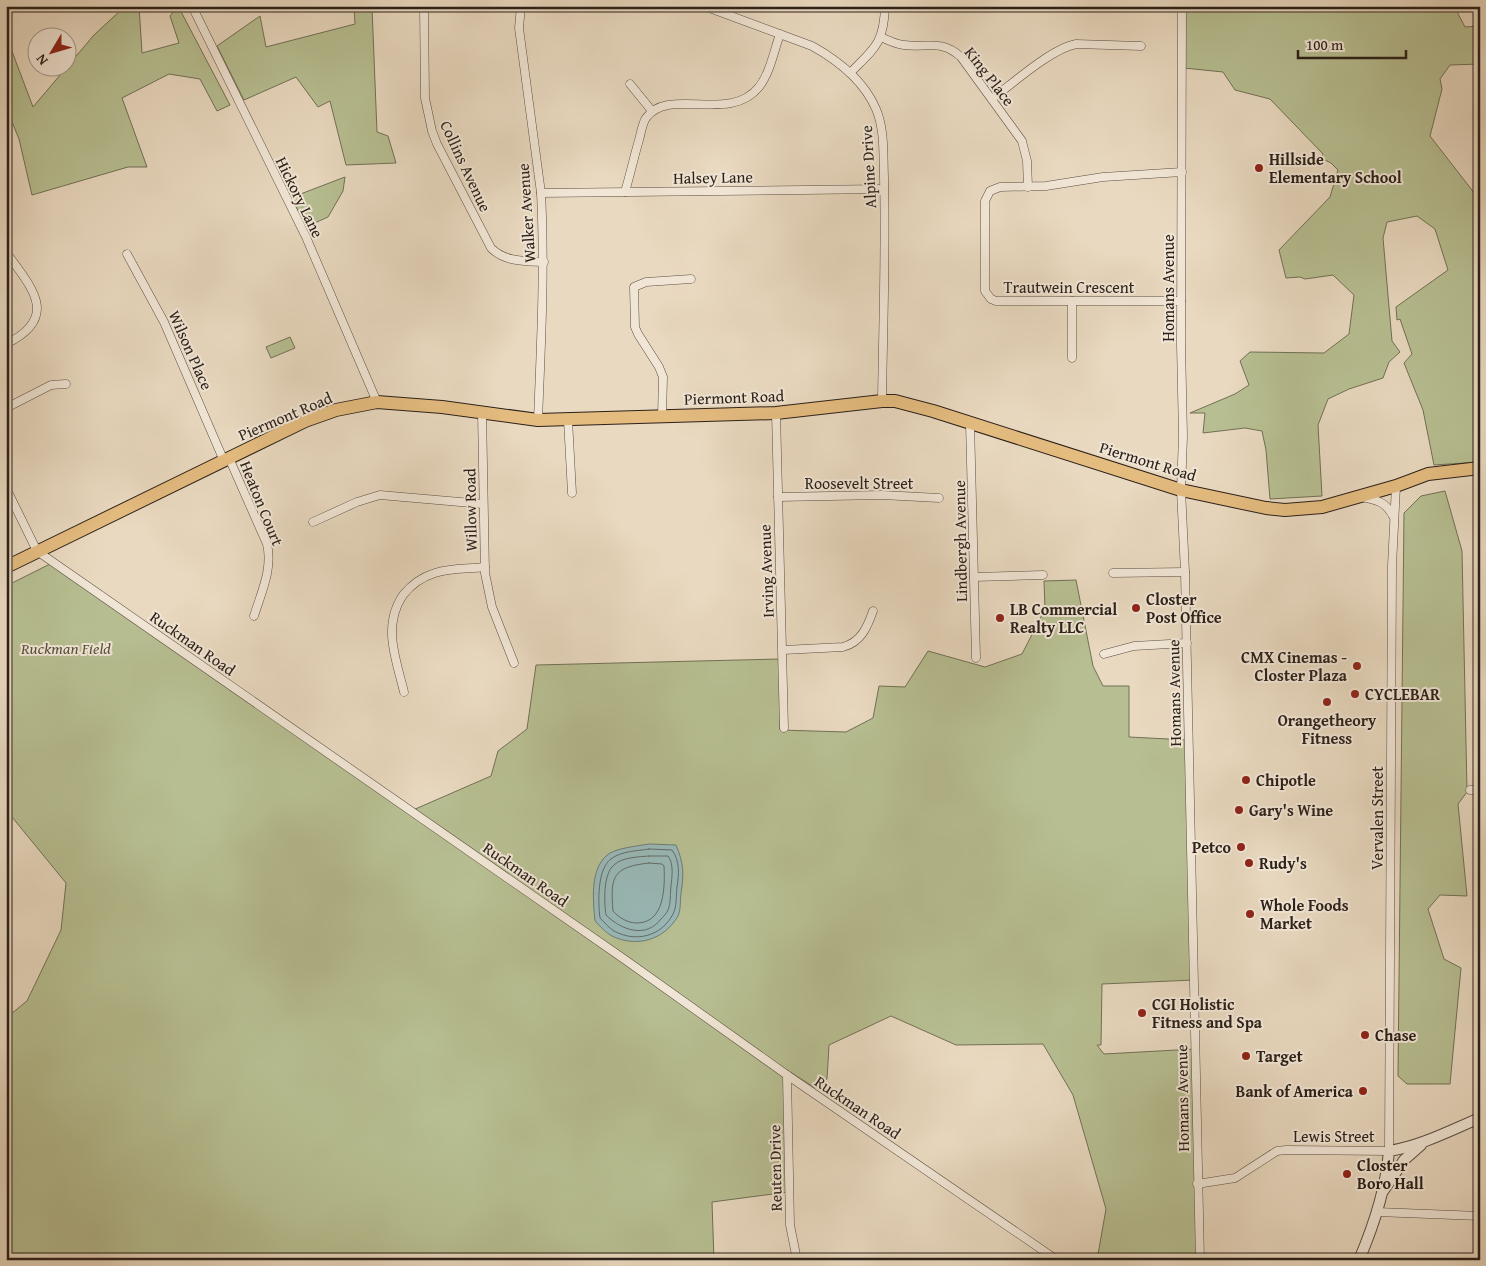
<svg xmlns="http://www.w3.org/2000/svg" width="1486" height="1266" font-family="'Gentium Book Plus',serif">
  <rect width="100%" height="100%" fill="#e9d9c0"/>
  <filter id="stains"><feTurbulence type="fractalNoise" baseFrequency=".004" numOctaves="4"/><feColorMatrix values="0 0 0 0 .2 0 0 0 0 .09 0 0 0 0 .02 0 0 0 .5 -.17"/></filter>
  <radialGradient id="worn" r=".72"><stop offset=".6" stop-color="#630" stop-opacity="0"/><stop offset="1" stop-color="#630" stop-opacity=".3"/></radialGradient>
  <!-- green -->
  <g fill="#b7bf92" stroke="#717056">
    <polygon points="122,6 139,6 142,53 179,43 170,16 178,6 230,105 217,111 200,79 169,74 122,98 147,167 128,167 32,195 19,139 6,107 6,47 10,46 33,107 94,35 122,9"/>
    <polygon points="354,6 372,6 372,8 377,132 388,136 396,163 346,165 330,101 318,107 296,77 244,100 217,46 260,16 266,47 355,24"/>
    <polygon points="1184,6 1456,6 1455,8 1465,27 1480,26 1480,64 1450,65 1440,79 1442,89 1430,136 1475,194 1480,213 1480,462 1434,465 1423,410 1404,363 1412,354 1400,319 1397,320 1396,307 1448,270 1435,229 1417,216 1387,222 1383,238 1392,341 1400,352 1389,362 1383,378 1349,389 1328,399 1318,425 1322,496 1270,499 1266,450 1262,431 1245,428 1203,433 1205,413 1190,413 1235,394 1249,385 1240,361 1250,352 1324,353 1349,334 1354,295 1333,275 1305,279 1300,277 1286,278 1279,250 1330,197 1338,170 1331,163 1321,158 1323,154 1270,99 1235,90 1223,72 1184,68"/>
    <polygon points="345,177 343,191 328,217 308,226 290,198"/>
    <polygon points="290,337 295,348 271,358 266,347"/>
    <polygon points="1445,491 1462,551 1467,792 1458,804 1467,896 1440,895 1428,909 1444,959 1461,968 1450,1084 1407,1084 1398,1076 1404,513 1421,496"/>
    <polygon points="50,564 413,810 491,776 498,751 527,729 536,665 780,659 780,730 846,732 873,718 879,686 905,687 928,651 985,667 1022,654 1045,609 1044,581 1076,580 1093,666 1103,686 1129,686 1129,737 1188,740 1194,980 1102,984 1101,1045 1097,1045 1104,1054 1195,1049 1199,1260 1097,1260 1106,1209 1073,1095 1043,1044 956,1045 891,1016 829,1045 827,1079 815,1088 787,1070 788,1192 712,1202 714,1260 6,1260 6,1018 27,1001 61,930 66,883 12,817 6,821 6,586"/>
  </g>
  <!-- water -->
  <path fill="#99b9b8" stroke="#6d7c78" d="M649,844L676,845C684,864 684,874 681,893C680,900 681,910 678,916C664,940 637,948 612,936C606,933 600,926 595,921C593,900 590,871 606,856C614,848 638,846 649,844Z"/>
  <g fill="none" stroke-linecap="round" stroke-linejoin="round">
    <!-- shore -->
    <g stroke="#626c68" stroke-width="1">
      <path d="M649,849L672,850C680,861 679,874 677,887C676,895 677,907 673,914C662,936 636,943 614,931C609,928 604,922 600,918C598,903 597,869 611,859C621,851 637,851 649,849Z"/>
      <path d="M649,856H668C674,864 672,877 671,886C670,894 671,903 668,910C667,913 663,917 661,919C646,939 621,930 606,915C604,902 603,874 614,865C622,857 639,857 649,856Z"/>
      <path d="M649,863L662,864L664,866C665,886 665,923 637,923C628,923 619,918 613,911C610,876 613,867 649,863Z"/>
    </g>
    <!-- minor casing -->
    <g stroke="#5a4e43" stroke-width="9">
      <g id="minor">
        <polyline points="192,6 306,237 377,402"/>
        <path d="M424,6L425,98L432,131L437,144L491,248C505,262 524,261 544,262"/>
        <path d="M521,6L519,28L541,193C545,269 541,344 538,420"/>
        <path d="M704,6L812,46C839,61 864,81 876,109C885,130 883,155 884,177C886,251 883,326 882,401"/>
        <polyline points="1182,6 1181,344 1183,436 1181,490 1185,572 1200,1260"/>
        <path d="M881,37C889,41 896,44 904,45C928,48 941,39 961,57L1022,141L1027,161L1028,187"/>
        <path d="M850,73C875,48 884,43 885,6"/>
        <polyline points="630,84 652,111"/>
        <path d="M992,99C1013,83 1051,49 1076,44L1141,46"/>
        <path d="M625,192C630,175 634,157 639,140C641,133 642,124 646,118C669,86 729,124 759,87C770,73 774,51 780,34"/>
        <polyline points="541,193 884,189"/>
        <path d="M6,252C31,287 61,317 6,344"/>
        <polyline points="127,254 164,322 224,461"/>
        <polyline points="1072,301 1072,358"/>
        <polyline points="1181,301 996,301 991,299 985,291 985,201 990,191 1000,187 1046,186 1103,177 1182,172"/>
        <polyline points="6,408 51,385 66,384"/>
        <polyline points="482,412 485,573 492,607 514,663"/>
        <polyline points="776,413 784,728"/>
        <polyline points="662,416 663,377 659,367 638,334 635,327 634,287 646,282 691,279"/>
        <polyline points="568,420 572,493"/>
        <polyline points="970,423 976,658"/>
        <path d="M229,458L267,544C273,569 261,593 254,616"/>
        <polyline points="6,488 37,551 624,959 787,1075 1057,1260"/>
        <polyline points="778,497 882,495 939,498"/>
        <path d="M1362,497C1377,500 1386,502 1393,516"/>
        <polyline points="313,522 357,502 380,495 483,504"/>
        <polyline points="1113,573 1185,572"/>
        <polyline points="974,577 1043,575"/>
        <path d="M783,650L843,647C861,642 867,628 873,611"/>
        <polyline points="1104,654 1134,646 1187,643"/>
        <path d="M404,692C396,659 382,626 403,595C411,585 422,577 435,573C450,568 468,569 485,567"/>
        <polyline points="1470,790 1480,790"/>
        <polyline points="787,1075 790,1225 797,1260"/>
        <polyline points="1197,1184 1235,1178 1277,1151 1286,1150 1389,1151 1392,566 1396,486"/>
        <polyline points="1377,1212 1480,1216"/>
      </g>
    </g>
    <!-- tertiary casing -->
    <g stroke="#5a4e43" stroke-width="12">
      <g id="tertiary">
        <polyline points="1384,1190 1404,1160 1421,1145"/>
        <path d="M1359,1260C1374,1225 1386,1189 1389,1151C1421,1146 1451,1130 1480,1118"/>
      </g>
    </g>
    <!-- primary casing -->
    <g stroke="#2b2019" stroke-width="14">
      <polyline id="primary" points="6,567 305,421 336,410 377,402 442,407 538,420 776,413 882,401 895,401 933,411 1181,490 1266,508 1285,510 1322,507 1396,486 1428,474 1480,468"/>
    </g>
    <!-- minor -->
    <use href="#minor" stroke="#f1e6d6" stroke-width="8"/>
    <!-- tertiary -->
    <use href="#tertiary" stroke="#f1e6d6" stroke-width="10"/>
    <!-- primary -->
    <use href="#primary" stroke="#e4bc80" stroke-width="12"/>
  </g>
  <!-- markers -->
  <g fill="#8f2418" stroke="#f1e6d6" stroke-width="2">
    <circle cx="1259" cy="168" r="5"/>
    <circle cx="1136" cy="608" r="5"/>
    <circle cx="1000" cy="618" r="5"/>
    <circle cx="1357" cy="666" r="5"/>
    <circle cx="1355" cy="694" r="5"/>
    <circle cx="1327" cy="702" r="5"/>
    <circle cx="1246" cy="780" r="5"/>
    <circle cx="1239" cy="810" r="5"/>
    <circle cx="1241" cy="847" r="5"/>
    <circle cx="1249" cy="863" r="5"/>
    <circle cx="1250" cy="914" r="5"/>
    <circle cx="1142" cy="1013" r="5"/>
    <circle cx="1365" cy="1035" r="5"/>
    <circle cx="1246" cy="1056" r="5"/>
    <circle cx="1363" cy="1091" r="5"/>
    <circle cx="1347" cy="1174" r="5"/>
  </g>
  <g text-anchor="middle" stroke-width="4" stroke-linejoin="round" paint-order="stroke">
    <!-- street labels -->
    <g font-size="16" fill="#2b2019" stroke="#f1e6d6">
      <text transform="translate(990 76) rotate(52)" y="6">King Place</text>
      <text transform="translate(466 166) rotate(65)" y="6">Collins Avenue</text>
      <text transform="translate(868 167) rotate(-93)" y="6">Alpine Drive</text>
      <text transform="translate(713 177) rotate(-1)" y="6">Halsey Lane</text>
      <text transform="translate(300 197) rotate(64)" y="6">Hickory Lane</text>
      <text transform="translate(526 213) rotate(-94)" y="6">Walker Avenue</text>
      <text x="1069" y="293">Trautwein Crescent</text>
      <text transform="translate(1168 288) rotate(-90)" y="6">Homans Avenue</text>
      <text transform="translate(191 350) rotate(66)" y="6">Wilson Place</text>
      <text transform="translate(734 397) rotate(-2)" y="6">Piermont Road</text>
      <text transform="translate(285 416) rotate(-23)" y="6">Piermont Road</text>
      <text transform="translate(1148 461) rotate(17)" y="6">Piermont Road</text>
      <text x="859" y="489">Roosevelt Street</text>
      <text transform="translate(262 503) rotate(68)" y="6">Heaton Court</text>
      <text transform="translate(470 510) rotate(-91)" y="6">Willow Road</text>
      <text transform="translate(960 541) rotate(-91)" y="6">Lindbergh Avenue</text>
      <text transform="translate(766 571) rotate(-92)" y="6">Irving Avenue</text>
      <text transform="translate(193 643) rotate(35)" y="6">Ruckman Road</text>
      <text transform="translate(1174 693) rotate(-91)" y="6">Homans Avenue</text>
      <text transform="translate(1377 818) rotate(-90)" y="6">Vervalen Street</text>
      <text transform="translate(526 874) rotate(35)" y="6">Ruckman Road</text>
      <text transform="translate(1182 1098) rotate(-91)" y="6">Homans Avenue</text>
      <text transform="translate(858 1107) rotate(34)" y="6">Ruckman Road</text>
      <text x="1334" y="1142">Lewis Street</text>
      <text transform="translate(775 1168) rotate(-91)" y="6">Reuten Drive</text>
    </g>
    <!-- poi labels -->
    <g font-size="16" font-weight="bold" fill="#2b2019" stroke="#f1e6d6" text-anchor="start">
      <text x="1269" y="165">Hillside<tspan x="1269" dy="18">Elementary School</tspan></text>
      <text x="1146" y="605">Closter<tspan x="1146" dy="18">Post Office</tspan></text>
      <text x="1010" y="615">LB Commercial<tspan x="1010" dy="18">Realty LLC</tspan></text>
      <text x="1347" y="663" text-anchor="end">CMX Cinemas -<tspan x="1347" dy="18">Closter Plaza</tspan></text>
      <text x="1365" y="700">CYCLEBAR</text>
      <text x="1327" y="726" text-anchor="middle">Orangetheory<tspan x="1327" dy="18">Fitness</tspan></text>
      <text x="1256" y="786">Chipotle</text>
      <text x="1249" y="816">Gary's Wine</text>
      <text x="1231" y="853" text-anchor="end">Petco</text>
      <text x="1259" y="869">Rudy's</text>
      <text x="1260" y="911">Whole Foods<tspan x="1260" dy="18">Market</tspan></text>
      <text x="1152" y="1010">CGI Holistic<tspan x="1152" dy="18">Fitness and Spa</tspan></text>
      <text x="1375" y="1041">Chase</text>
      <text x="1256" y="1062">Target</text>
      <text x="1353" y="1097" text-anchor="end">Bank of America</text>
      <text x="1357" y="1171">Closter<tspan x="1357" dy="18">Boro Hall</tspan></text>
    </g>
    <!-- park labels -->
    <g font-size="16" font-style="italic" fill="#55503d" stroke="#f1e6d6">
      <text x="66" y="654">Ruckman Field</text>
    </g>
  </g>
  <!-- margin -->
  <rect width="1486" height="1266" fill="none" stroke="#e9d9c0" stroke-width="25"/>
  <rect x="8" y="8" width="1471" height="1251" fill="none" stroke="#2b2019" stroke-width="2.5"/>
  <rect x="12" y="12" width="1461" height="1241" fill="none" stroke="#2b2019"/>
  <!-- north arrow -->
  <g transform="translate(52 52) rotate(232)"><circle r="24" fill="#f1e6d6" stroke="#a2978a"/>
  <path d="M0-4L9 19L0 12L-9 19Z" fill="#8f2418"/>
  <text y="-8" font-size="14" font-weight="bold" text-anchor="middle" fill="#2b2019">N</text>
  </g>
  <!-- scale -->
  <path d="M1298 50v8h108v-8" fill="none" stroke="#2b2019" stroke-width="2.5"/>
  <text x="1306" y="50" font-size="15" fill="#2b2019" stroke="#f1e6d6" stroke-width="4" paint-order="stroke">100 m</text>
  <rect width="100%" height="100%" filter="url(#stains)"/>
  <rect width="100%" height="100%" fill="url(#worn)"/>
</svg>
